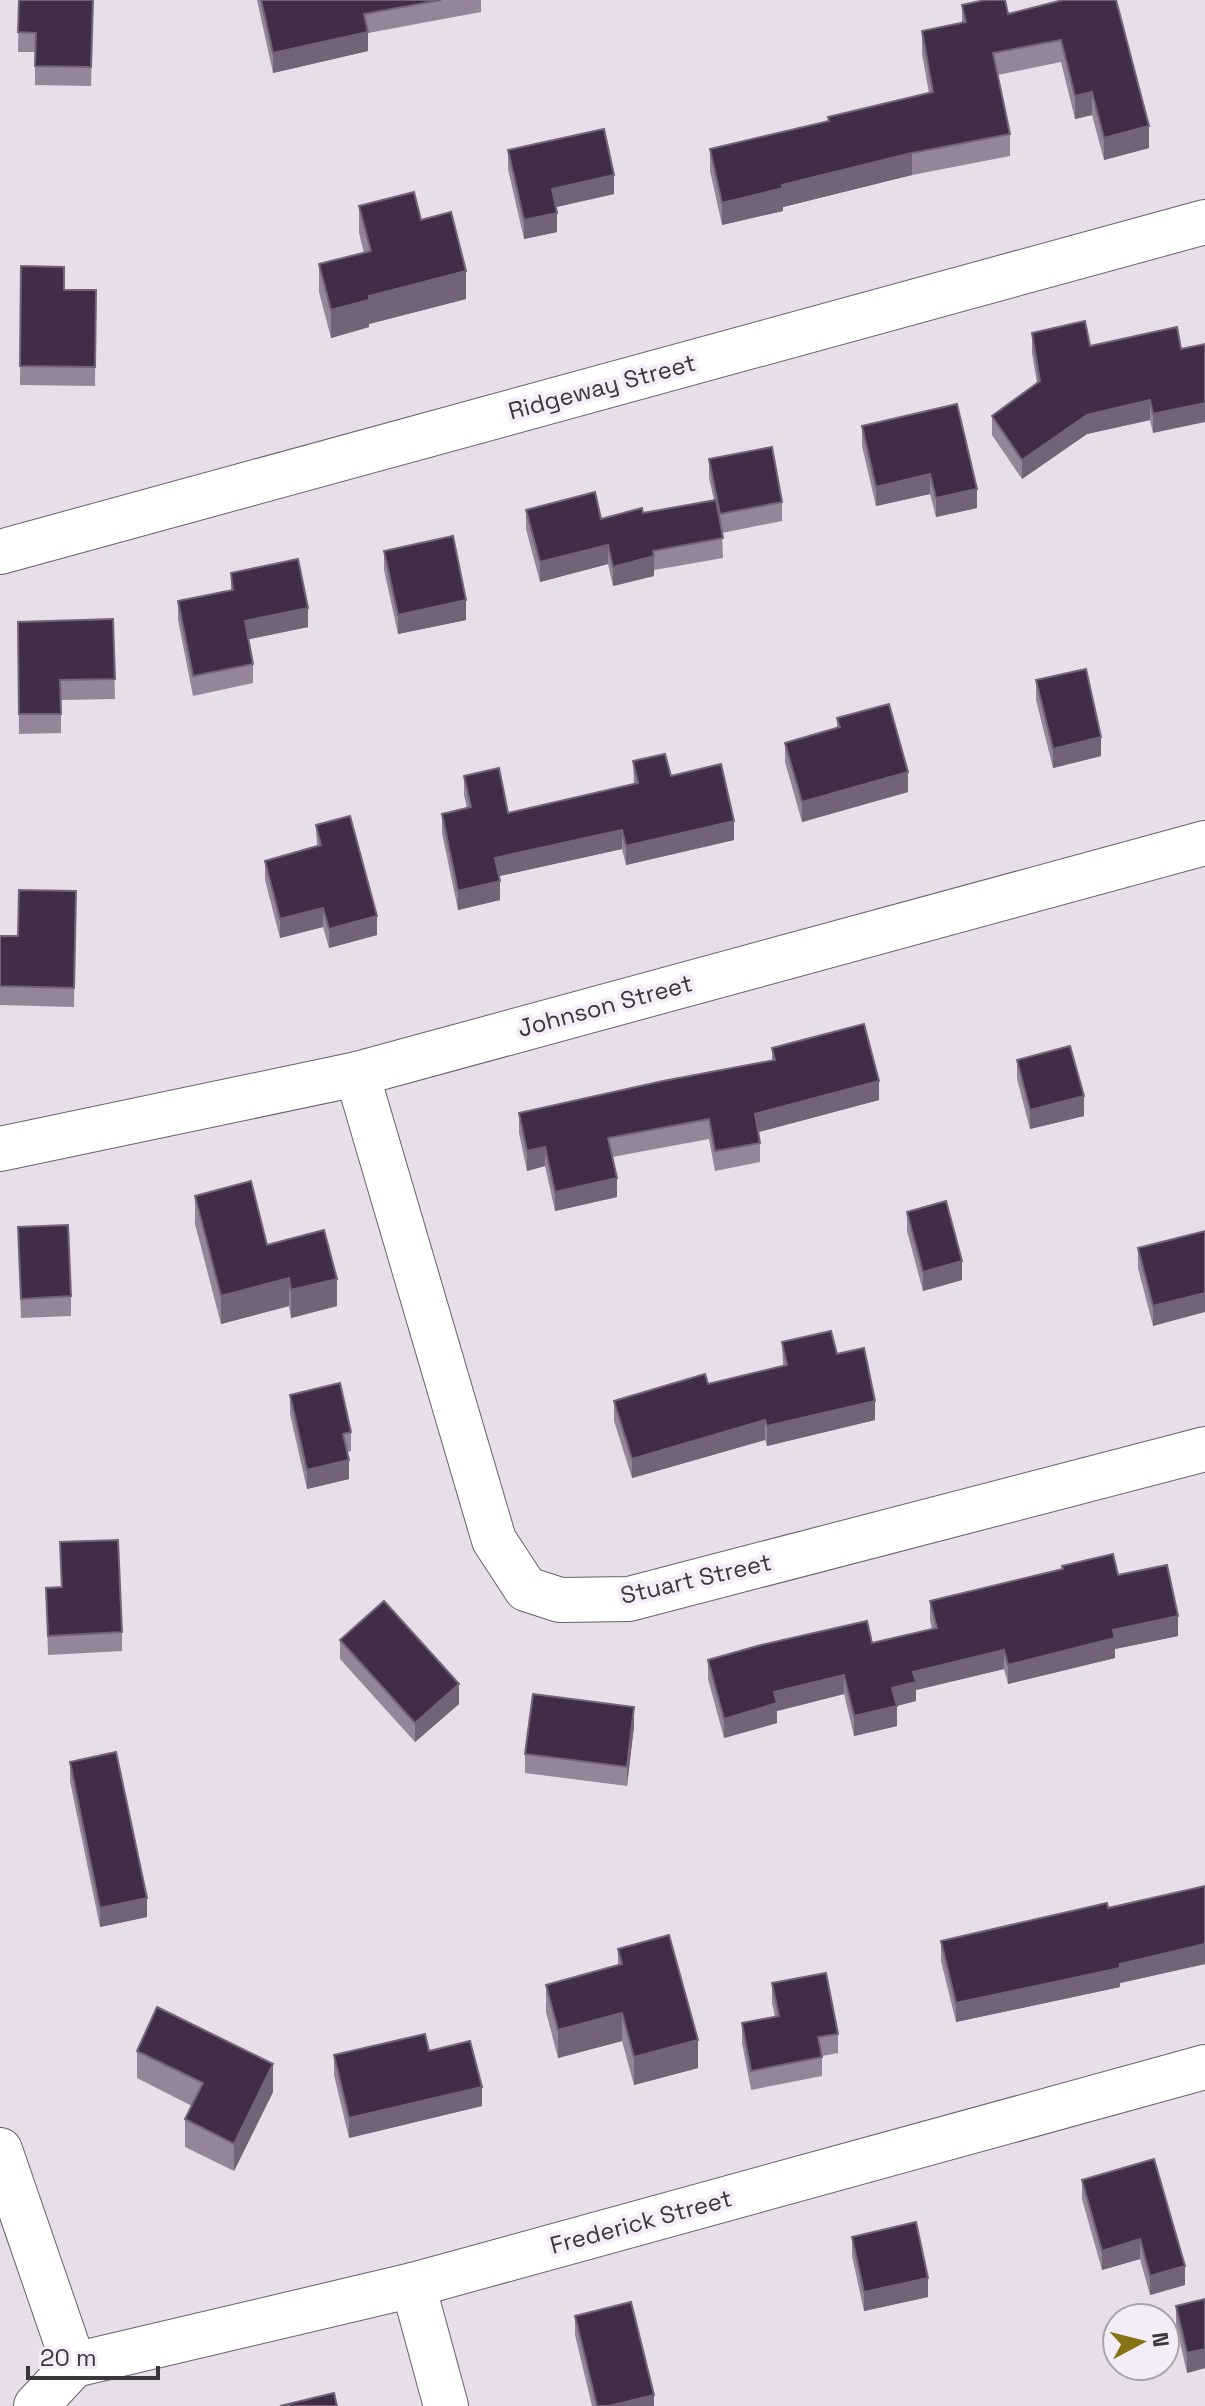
<svg xmlns="http://www.w3.org/2000/svg" width="1205" height="2406" font-family="'Space Grotesk',sans-serif">
  <rect width="100%" height="100%" fill="#e7deea"/>
  <g fill="none" stroke-linecap="round" stroke-linejoin="round">
    <!-- minor casing -->
    <g stroke="#68606a" stroke-width="46">
      <g id="minor">
        <polyline points="0,552 1205,222"/>
        <polyline points="357,1074 494,1540 526,1589 560,1600 629,1599 1205,1449"/>
        <polyline points="0,1149 357,1074 1205,843"/>
        <polyline points="0,2150 74,2365"/>
        <polyline points="413,2285 446,2406"/>
        <polyline points="74,2365 413,2285 1205,2067"/>
        <polyline points="36,2406 74,2365"/>
      </g>
    </g>
    <!-- minor -->
    <use href="#minor" stroke="#fff" stroke-width="44"/>
  </g>
  <!-- wall -->
  <g fill="#948698">
    <polygon points="19,0 93,0 91,86 35,85 35,52 18,52"/>
    <polygon points="257,0 481,0 481,12 368,33 368,51 273,73"/>
    <polygon points="1063,0 1149,148 1104,160 1092,115 1075,119 1061,62 998,75 1010,134 1010,156 912,175 783,207 783,211 722,225 710,171 710,149 828,121 828,117 929,93 922,54 922,31 962,23 962,5 1008,14"/>
    <polygon points="508,150 614,194 556,207 557,232 524,239 508,169"/>
    <polygon points="359,206 421,220 466,299 369,324 369,327 331,338 319,292 319,264 364,253 359,233"/>
    <polygon points="21,266 64,290 96,290 95,386 20,385"/>
    <polygon points="1177,327 1153,433 1150,420 1087,434 1022,479 992,435 992,416 1037,383 1032,353 1032,333 1090,346"/>
    <polygon points="862,426 977,508 936,517 930,494 876,506 862,446"/>
    <polygon points="709,459 782,502 782,521 722,533 723,558 654,570 654,576 613,586 608,564 540,582 526,529 526,510 601,519 643,513 714,500 709,478"/>
    <polygon points="384,551 466,620 398,634 384,570"/>
    <polygon points="231,573 308,627 249,639 253,664 253,683 193,696 178,620 178,601 231,590"/>
    <polygon points="113,619 115,699 61,700 61,733 19,734 18,622"/>
    <polygon points="1036,680 1101,756 1053,768 1036,700"/>
    <polygon points="837,718 908,792 802,822 785,762 785,743 837,728"/>
    <polygon points="633,761 671,776 734,840 626,865 622,849 499,876 500,900 458,910 442,833 442,814 467,808 464,795 464,776 508,813 634,784"/>
    <polygon points="316,825 377,935 329,948 323,927 280,938 265,880 265,861 317,846"/>
    <polygon points="76,891 74,1007 0,1005 0,936 18,936"/>
    <polygon points="772,1048 879,1100 758,1132 760,1143 760,1162 715,1171 709,1139 612,1157 617,1197 555,1211 545,1166 527,1171 519,1133 519,1113 772,1060"/>
    <polygon points="1017,1060 1084,1116 1030,1129 1017,1079"/>
    <polygon points="195,1196 267,1245 337,1306 291,1318 289,1306 221,1324 195,1224"/>
    <polygon points="907,1212 962,1280 923,1291 907,1231"/>
    <polygon points="18,1227 71,1296 71,1316 21,1318"/>
    <polygon points="1205,1231 1153,1326 1138,1268 1138,1248"/>
    <polygon points="782,1342 837,1354 875,1420 767,1446 765,1440 632,1478 614,1421 614,1401 708,1384 783,1366"/>
    <polygon points="290,1395 351,1432 351,1451 347,1452 349,1479 307,1489 290,1414"/>
    <polygon points="60,1542 122,1632 122,1651 48,1655 46,1588 61,1587"/>
    <polygon points="1118,1575 1178,1636 1115,1649 1115,1658 1008,1684 1004,1669 916,1690 916,1701 897,1706 897,1726 854,1736 844,1694 777,1711 777,1723 724,1738 708,1679 708,1660 872,1643 932,1629 930,1620 930,1601"/>
    <polygon points="340,1640 459,1704 415,1742 340,1659"/>
    <polygon points="634,1726 627,1786 525,1773 525,1754"/>
    <polygon points="70,1762 147,1917 100,1927 70,1781"/>
    <polygon points="1205,1886 1205,1964 1120,1983 1120,1987 956,2022 941,1961 941,1941 1108,1908"/>
    <polygon points="618,1949 698,2068 634,2085 622,2041 558,2058 546,2012 546,1985 618,1965"/>
    <polygon points="772,1983 838,2034 838,2053 822,2056 822,2076 751,2090 742,2043 742,2023 775,2017 772,2003"/>
    <polygon points="137,2051 273,2092 234,2171 185,2147 185,2119 192,2106 137,2078"/>
    <polygon points="429,2051 482,2106 349,2138 334,2075 334,2055"/>
    <polygon points="1082,2180 1185,2285 1150,2295 1140,2259 1102,2270 1082,2199"/>
    <polygon points="852,2237 928,2297 864,2311 852,2256"/>
    <polygon points="1205,2299 1205,2368 1187,2373 1176,2325 1176,2306"/>
    <polygon points="575,2316 654,2406 592,2406 575,2335"/>
  </g>
  <!-- shaded-wall -->
  <g fill="#726377">
    <polygon points="368,32 368,51 273,73 273,53"/>
    <polygon points="1092,92 1092,115 1075,119 1075,96"/>
    <polygon points="1149,126 1149,148 1104,160 1104,138"/>
    <polygon points="912,153 912,175 783,207 783,211 722,225 722,203 782,185"/>
    <polygon points="614,175 614,194 552,208 552,189"/>
    <polygon points="557,213 557,232 524,239 524,220"/>
    <polygon points="466,271 466,299 369,324 369,327 331,338 331,310 369,296"/>
    <polygon points="1150,400 1150,420 1087,434 1022,479 1022,460 1087,415"/>
    <polygon points="1205,403 1205,422 1153,433 1153,414"/>
    <polygon points="930,474 930,494 876,506 876,487"/>
    <polygon points="977,489 977,508 936,517 936,498"/>
    <polygon points="608,545 608,564 540,582 540,562"/>
    <polygon points="654,556 654,576 613,586 613,567"/>
    <polygon points="466,600 466,620 398,634 398,615"/>
    <polygon points="308,608 308,627 245,640 245,621"/>
    <polygon points="1101,737 1101,756 1053,768 1053,749"/>
    <polygon points="908,772 908,792 802,822 802,802"/>
    <polygon points="734,821 734,840 626,865 626,846"/>
    <polygon points="622,830 622,849 495,877 495,858"/>
    <polygon points="500,881 500,900 458,910 458,891"/>
    <polygon points="323,908 323,927 280,938 280,919"/>
    <polygon points="377,916 377,935 329,948 329,929"/>
    <polygon points="879,1081 879,1100 755,1133 755,1114"/>
    <polygon points="1084,1096 1084,1116 1030,1129 1030,1110"/>
    <polygon points="545,1147 545,1166 527,1171 527,1151"/>
    <polygon points="617,1178 617,1197 555,1211 555,1192"/>
    <polygon points="962,1261 962,1280 923,1291 923,1272"/>
    <polygon points="289,1278 289,1306 221,1324 221,1296"/>
    <polygon points="337,1279 337,1306 291,1318 291,1290"/>
    <polygon points="1205,1293 1205,1312 1153,1326 1153,1306"/>
    <polygon points="875,1401 875,1420 767,1446 767,1426"/>
    <polygon points="765,1420 765,1440 632,1478 632,1459"/>
    <polygon points="349,1460 349,1479 307,1489 307,1470"/>
    <polygon points="1178,1616 1178,1636 1115,1649 1115,1658 1008,1684 1008,1665 1113,1630"/>
    <polygon points="1004,1650 1004,1669 916,1690 916,1701 892,1707 892,1688 913,1672"/>
    <polygon points="844,1675 844,1694 777,1711 777,1723 724,1738 724,1719 774,1692"/>
    <polygon points="459,1684 459,1704 415,1742 415,1723"/>
    <polygon points="897,1706 897,1726 854,1736 854,1716"/>
    <polygon points="634,1707 634,1726 627,1786 627,1767"/>
    <polygon points="147,1898 147,1917 100,1927 100,1908"/>
    <polygon points="1205,1944 1205,1964 1120,1983 1120,1987 956,2022 956,2003"/>
    <polygon points="622,2013 622,2041 558,2058 558,2030"/>
    <polygon points="698,2040 698,2068 634,2085 634,2057"/>
    <polygon points="273,2064 273,2092 234,2171 234,2144"/>
    <polygon points="482,2087 482,2106 349,2138 349,2118"/>
    <polygon points="1140,2239 1140,2259 1102,2270 1102,2251"/>
    <polygon points="1185,2266 1185,2285 1150,2295 1150,2276"/>
    <polygon points="928,2278 928,2297 864,2311 864,2292"/>
    <polygon points="1205,2349 1205,2368 1187,2373 1187,2353"/>
    <polygon points="654,2395 654,2406 609,2406"/>
  </g>
  <!-- building -->
  <g fill="#402e46" stroke="#726377" stroke-width="2">
    <polygon points="19,0 93,0 91,67 35,66 36,33 18,32"/>
    <polygon points="261,0 441,0 364,14 368,32 273,53"/>
    <polygon points="985,0 1005,0 1008,14 1063,0 1116,0 1149,126 1104,138 1092,92 1075,96 1061,40 993,53 1010,134 912,153 782,185 783,188 722,203 710,149 829,121 828,117 933,92 922,31 966,22 962,5"/>
    <polygon points="604,129 614,175 552,189 557,213 524,220 508,150"/>
    <polygon points="414,192 421,220 451,212 466,271 369,296 369,300 331,310 319,264 371,251 359,206"/>
    <polygon points="21,266 64,267 64,290 96,290 95,367 20,366"/>
    <polygon points="1085,321 1090,346 1177,327 1181,349 1205,344 1205,403 1153,414 1150,400 1087,415 1022,460 992,416 1040,381 1032,333"/>
    <polygon points="957,404 977,489 936,498 930,474 876,487 862,426"/>
    <polygon points="772,447 782,502 720,514 709,459"/>
    <polygon points="595,492 601,519 642,508 643,513 716,500 723,538 653,551 654,556 613,567 608,545 540,562 526,510"/>
    <polygon points="453,536 466,600 398,615 384,551"/>
    <polygon points="298,559 308,608 245,621 253,664 193,676 178,601 233,590 231,573"/>
    <polygon points="113,619 115,679 60,680 61,714 19,714 18,622"/>
    <polygon points="1086,669 1101,737 1053,749 1036,680"/>
    <polygon points="889,704 908,772 802,802 785,743 840,727 837,718"/>
    <polygon points="665,754 671,776 721,764 734,821 626,846 622,830 495,858 500,881 458,891 442,814 471,807 464,776 499,768 508,813 638,783 633,761"/>
    <polygon points="350,816 377,916 329,929 323,908 280,919 265,861 321,845 316,825"/>
    <polygon points="19,890 76,891 74,988 0,986 0,936 18,936"/>
    <polygon points="864,1024 879,1081 755,1114 760,1143 715,1151 709,1119 608,1138 617,1178 555,1192 545,1147 527,1151 519,1113 663,1081 775,1060 772,1048"/>
    <polygon points="1070,1046 1084,1096 1030,1110 1017,1060"/>
    <polygon points="251,1181 267,1245 324,1230 337,1279 291,1290 289,1278 221,1296 195,1196"/>
    <polygon points="946,1201 962,1261 923,1272 907,1212"/>
    <polygon points="68,1225 71,1296 21,1299 18,1227"/>
    <polygon points="1205,1231 1205,1293 1153,1306 1138,1248"/>
    <polygon points="831,1331 837,1354 864,1348 875,1401 767,1426 765,1420 632,1459 614,1401 705,1374 708,1384 787,1365 782,1342"/>
    <polygon points="340,1383 351,1432 343,1434 349,1460 307,1470 290,1395"/>
    <polygon points="118,1540 122,1632 48,1636 46,1588 62,1587 60,1542"/>
    <polygon points="1113,1554 1118,1575 1167,1565 1178,1616 1113,1630 1115,1638 1008,1665 1004,1650 913,1672 916,1682 892,1688 897,1706 854,1716 844,1675 774,1692 777,1703 724,1719 708,1660 761,1645 867,1621 872,1643 937,1628 930,1601 1063,1569 1062,1566"/>
    <polygon points="384,1601 459,1684 415,1723 340,1640"/>
    <polygon points="533,1694 634,1707 627,1767 525,1754"/>
    <polygon points="116,1752 147,1898 100,1908 70,1762"/>
    <polygon points="1205,1886 1205,1944 1120,1964 1120,1968 956,2003 941,1941 1107,1903 1108,1908"/>
    <polygon points="669,1935 698,2040 634,2057 622,2013 558,2030 546,1985 622,1964 618,1949"/>
    <polygon points="826,1973 838,2034 818,2037 822,2057 751,2071 742,2023 779,2016 772,1983"/>
    <polygon points="157,2007 273,2064 234,2144 185,2119 203,2083 137,2051"/>
    <polygon points="425,2034 429,2051 470,2041 482,2087 349,2118 334,2055"/>
    <polygon points="1154,2159 1185,2266 1150,2276 1140,2239 1102,2251 1082,2180"/>
    <polygon points="916,2222 928,2278 864,2292 852,2237"/>
    <polygon points="1205,2299 1205,2349 1187,2353 1176,2306"/>
    <polygon points="631,2302 654,2395 609,2406 597,2406 575,2316"/>
    <polygon points="334,2393 337,2406 280,2406"/>
  </g>
  <g text-anchor="middle" stroke-width="8" stroke-linejoin="round" paint-order="stroke">
    <!-- street labels -->
    <g font-size="24" fill="#3a363b" stroke="#f4ecf7">
      <text transform="translate(602 387) rotate(-15)" y="8">Ridgeway Street</text>
      <text transform="translate(605 1006) rotate(-15)" y="8">Johnson Street</text>
      <text transform="translate(696 1579) rotate(-13)" y="8">Stuart Street</text>
      <text transform="translate(641 2222) rotate(-15)" y="8">Frederick Street</text>
    </g>
  </g>
  <!-- north arrow -->
  <g transform="translate(1141 2342) rotate(83)"><circle r="38" fill="#f4ecf7" stroke="#aaa3ac" stroke-width="2"/>
  <path d="M0-6L14 30L0 20L-14 30Z" fill="#877214"/>
  <text y="-12" font-size="22" font-weight="bold" text-anchor="middle" fill="#3a363b">N</text>
  </g>
  <!-- scale -->
  <path d="M28 2366v12h130v-12" fill="none" stroke="#3a363b" stroke-width="4"/>
  <text x="40" y="2366" font-size="24" fill="#3a363b" stroke="#f4ecf7" stroke-width="6" paint-order="stroke">20 m</text>
</svg>
